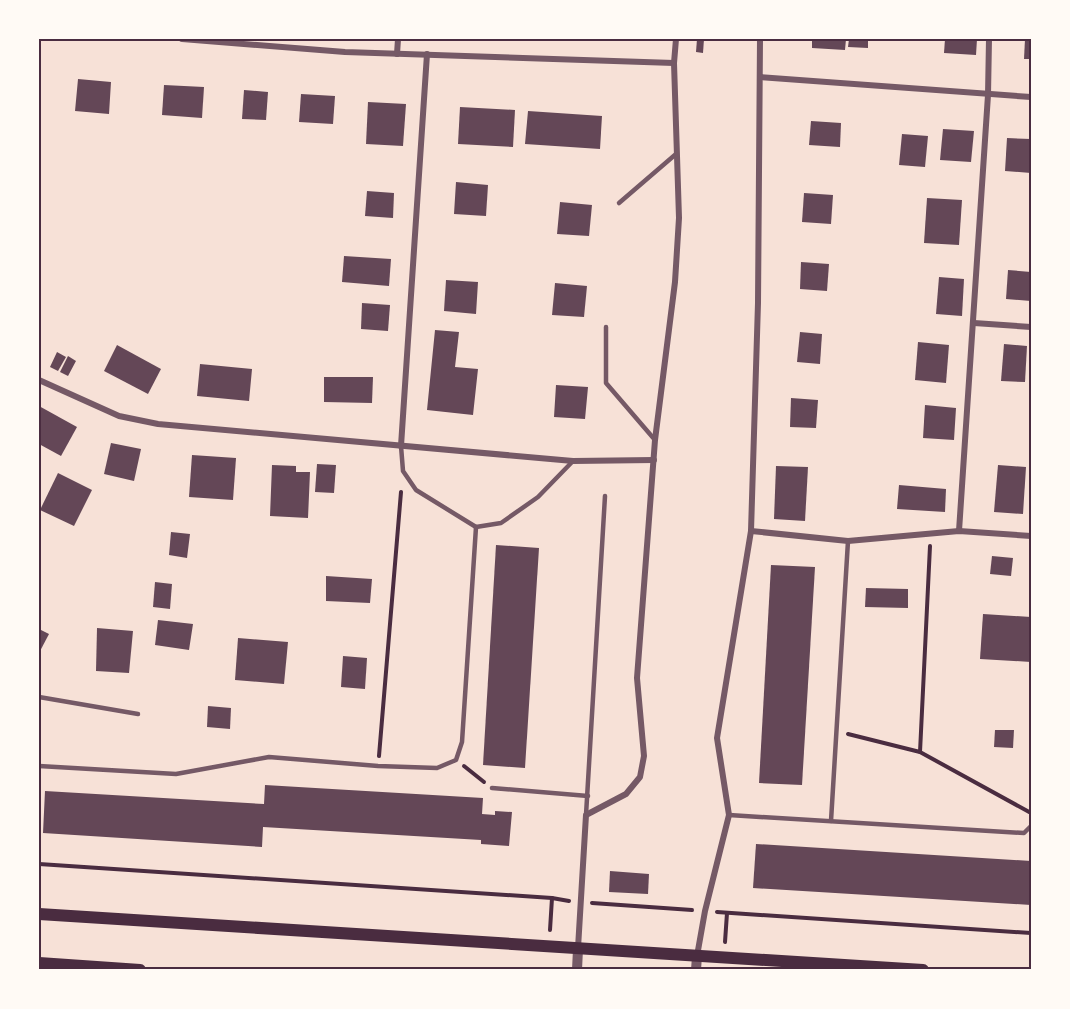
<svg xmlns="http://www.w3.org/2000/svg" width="1070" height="1009" font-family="Literata,serif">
  <rect width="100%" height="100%" fill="#f7e1d7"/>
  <!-- building -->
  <g fill="#644757">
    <polygon points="697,39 704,39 703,53 696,52"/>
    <polygon points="812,39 846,39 845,50 812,48"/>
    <polygon points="849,39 868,39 868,48 848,47"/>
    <polygon points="945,39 977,39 976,55 944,53"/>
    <polygon points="1025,39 1031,39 1031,59 1024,59"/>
    <polygon points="78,79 111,82 109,114 75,111"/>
    <polygon points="164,85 204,87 202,118 162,115"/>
    <polygon points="244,90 268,92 266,120 242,119"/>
    <polygon points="301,94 335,96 333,124 299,122"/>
    <polygon points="368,102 406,104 403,146 366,144"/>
    <polygon points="460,107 515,110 513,147 458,144"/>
    <polygon points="528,111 602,116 600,149 525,144"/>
    <polygon points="811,121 841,123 840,147 809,145"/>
    <polygon points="943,129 974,131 971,162 940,160"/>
    <polygon points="902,134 928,136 925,167 899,165"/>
    <polygon points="1007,138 1031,139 1031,173 1005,171"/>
    <polygon points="456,182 488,185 486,216 454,214"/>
    <polygon points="367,191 394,193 393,218 365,216"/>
    <polygon points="804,193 833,195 831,224 802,222"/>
    <polygon points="927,198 962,200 959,245 924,243"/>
    <polygon points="560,202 592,205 589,236 557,234"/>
    <polygon points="344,256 391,259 389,286 342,282"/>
    <polygon points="801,262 829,264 827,291 800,289"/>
    <polygon points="1008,270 1031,272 1031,301 1006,299"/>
    <polygon points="939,277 964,279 962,316 936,314"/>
    <polygon points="446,280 478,282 476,314 444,311"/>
    <polygon points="555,283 587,286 584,317 552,315"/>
    <polygon points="362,303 390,305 388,331 361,329"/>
    <polygon points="435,330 459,332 455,367 478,369 473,415 427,410"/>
    <polygon points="800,332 822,334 820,364 797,362"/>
    <polygon points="918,342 949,345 946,383 915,380"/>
    <polygon points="1004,344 1027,346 1025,382 1001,381"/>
    <polygon points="117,345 161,369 148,394 104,371"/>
    <polygon points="57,352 66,357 58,371 50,367"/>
    <polygon points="68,356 76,361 68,376 60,372"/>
    <polygon points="200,364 252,369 249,401 197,396"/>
    <polygon points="324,377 373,377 372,403 324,402"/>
    <polygon points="556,385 588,387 585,419 554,417"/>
    <polygon points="791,398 818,400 816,428 790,427"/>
    <polygon points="925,405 956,408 954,440 923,438"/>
    <polygon points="39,406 77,427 61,456 39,444"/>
    <polygon points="111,443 141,449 134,481 104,474"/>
    <polygon points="192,455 236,458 233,500 189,497"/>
    <polygon points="317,464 336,465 334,493 315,492"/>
    <polygon points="272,465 296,466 296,472 310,472 308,518 270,516"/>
    <polygon points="998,465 1026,467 1023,514 994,512"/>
    <polygon points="776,466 808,467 805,521 774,519"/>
    <polygon points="58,473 92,490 74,526 40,510"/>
    <polygon points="899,485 946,489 945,512 897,509"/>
    <polygon points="171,532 190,534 187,558 169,555"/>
    <polygon points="496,545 539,548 525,768 483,765"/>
    <polygon points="992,556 1013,558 1011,576 990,574"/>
    <polygon points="771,565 815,567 802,785 759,783"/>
    <polygon points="326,576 372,579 370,603 326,601"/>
    <polygon points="155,582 172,584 170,609 153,607"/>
    <polygon points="866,588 908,589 908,608 865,607"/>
    <polygon points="983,614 1031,617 1031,662 980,659"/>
    <polygon points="158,620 193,624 189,650 155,645"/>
    <polygon points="97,628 133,631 129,673 96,671"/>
    <polygon points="39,629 49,634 39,653"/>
    <polygon points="238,638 288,642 284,684 235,680"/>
    <polygon points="343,656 367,658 365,689 341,687"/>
    <polygon points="208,706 231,708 230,729 207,727"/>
    <polygon points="995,730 1014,730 1013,748 994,747"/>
    <polygon points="265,785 483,798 482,814 495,815 495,811 512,812 509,846 481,844 481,840 263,827 262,847 43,833 45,791 264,804"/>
    <polygon points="756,844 1031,861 1031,905 753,888"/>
    <polygon points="610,871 649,874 648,894 609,892"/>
  </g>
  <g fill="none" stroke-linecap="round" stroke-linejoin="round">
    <!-- path -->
    <g stroke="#4a2c40" stroke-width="4">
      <polyline points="930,546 920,752 1031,813"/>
      <polyline points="848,734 920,752"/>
      <polyline points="379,756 401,492"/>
      <polyline points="464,766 484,782"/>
      <polyline points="39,864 552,898 569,901"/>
      <polyline points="592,903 692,910"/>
      <polyline points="717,912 1031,933"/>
      <polyline points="550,930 552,898"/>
      <polyline points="725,942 727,913"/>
    </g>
    <!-- service -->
    <g stroke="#755966" stroke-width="4.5">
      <polyline points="619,203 676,154"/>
      <polyline points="606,327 606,383 655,440"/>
      <polyline points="401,446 403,471 416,490 476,527"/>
      <polyline points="39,697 138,714"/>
      <polyline points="39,766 176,774 269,757 378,766 437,768 456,760 462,742 476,527 501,523 538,497 573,461"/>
      <polyline points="492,788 588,796"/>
      <polyline points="586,815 605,496"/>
      <polyline points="729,815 1024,833 1031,826"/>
      <polyline points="831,821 848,541"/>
    </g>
    <!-- minor -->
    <g stroke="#755966" stroke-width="6">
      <polyline points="182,39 345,52 674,63"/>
      <polyline points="397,54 398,39"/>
      <polyline points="760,77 1031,97"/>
      <polyline points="974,323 1031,327"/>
      <polyline points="39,380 119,416 158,424 573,461 654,460"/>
      <polyline points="401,446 427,54"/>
      <polyline points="751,531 848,541 959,531 1031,536"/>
      <polyline points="959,531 988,95 989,39"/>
      <polyline points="578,948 586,815 626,794 640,777 644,756 637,678 655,440 675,282 679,218 674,63 676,39"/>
      <polyline points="697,956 705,911 729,815 717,738 751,531 758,303 760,39"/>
    </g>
    <!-- tertiary -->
    <g stroke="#755966" stroke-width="10">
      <polyline points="577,970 578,949"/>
      <polyline points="696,970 697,956"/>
    </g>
    <!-- secondary -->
    <g stroke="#4a2c40" stroke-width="12">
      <polyline points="39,914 923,970"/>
      <polyline points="39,963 140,970"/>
    </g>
  </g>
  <!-- border -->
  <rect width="1070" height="1009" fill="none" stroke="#fffaf5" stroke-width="81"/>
  <rect x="40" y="40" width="990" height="928" fill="none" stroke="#4a2c40" stroke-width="2"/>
</svg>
